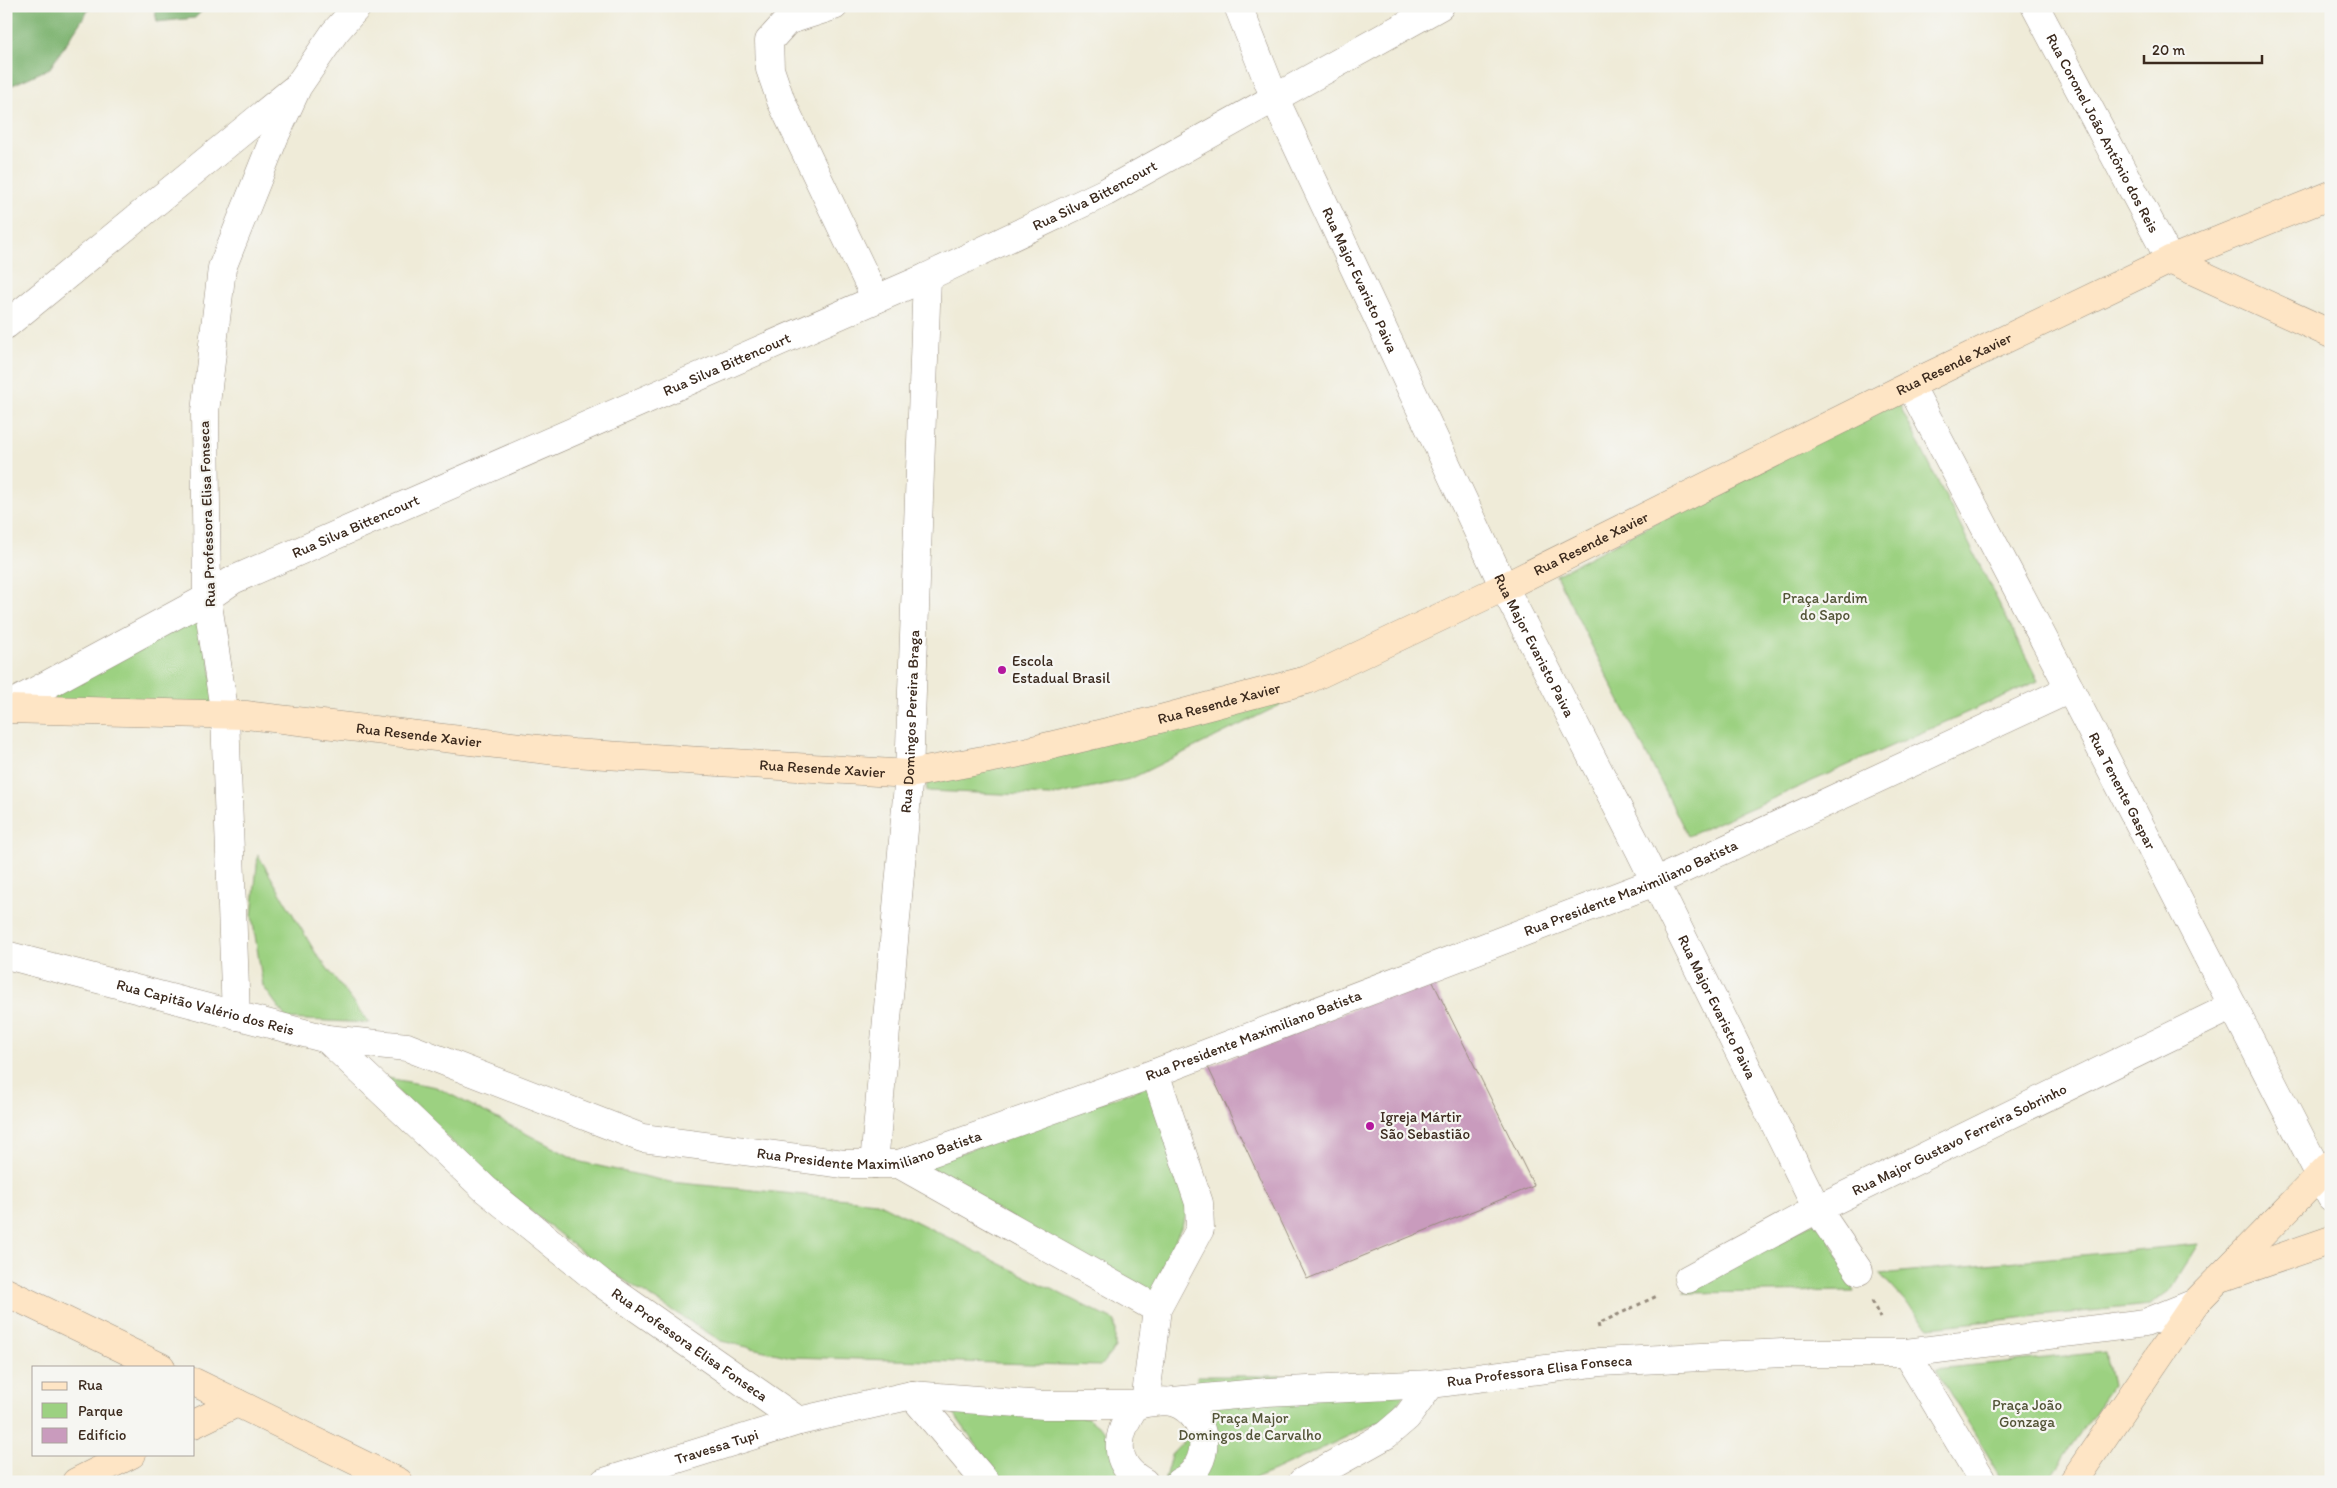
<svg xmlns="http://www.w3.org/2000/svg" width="2337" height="1488" font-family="Itim,sans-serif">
  <rect width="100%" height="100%" fill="#f6f6f2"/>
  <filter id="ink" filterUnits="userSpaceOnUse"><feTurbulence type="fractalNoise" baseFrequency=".02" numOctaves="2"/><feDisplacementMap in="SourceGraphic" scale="10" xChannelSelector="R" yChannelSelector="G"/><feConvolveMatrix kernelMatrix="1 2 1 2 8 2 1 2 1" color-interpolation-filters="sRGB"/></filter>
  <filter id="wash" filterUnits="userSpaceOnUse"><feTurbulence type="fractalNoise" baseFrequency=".0096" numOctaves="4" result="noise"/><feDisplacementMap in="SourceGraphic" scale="20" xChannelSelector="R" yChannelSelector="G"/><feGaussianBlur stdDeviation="1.12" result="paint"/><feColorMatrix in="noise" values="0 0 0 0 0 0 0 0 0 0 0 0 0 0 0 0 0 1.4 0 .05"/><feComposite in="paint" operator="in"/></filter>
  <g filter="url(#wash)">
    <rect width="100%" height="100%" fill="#efebd8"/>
    <!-- green -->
    <g fill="#9cd181" stroke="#6c7e50">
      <polygon points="1895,396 2038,681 1688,836 1556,575"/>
      <polygon points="203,606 215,705 22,705"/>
      <polygon points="1335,678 1130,779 1051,796 927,791 926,777"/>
      <polygon points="258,855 315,952 369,1023 287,1019 263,986 252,916"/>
      <polygon points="382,1077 436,1087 581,1162 670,1182 877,1202 1115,1321 1115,1348 1100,1366 791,1357 721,1341 592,1260 504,1190"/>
      <polygon points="1150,1085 1190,1207 1151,1295 921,1167"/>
      <polygon points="1820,1219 1855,1291 1683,1293"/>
      <polygon points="2199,1244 2170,1291 2150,1305 1929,1327 1880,1274"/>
      <polygon points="2105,1352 2112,1387 2046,1482 2004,1482 1936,1369"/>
      <polygon points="1197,1376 1416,1376 1389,1417 1274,1471 1246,1482 1164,1482 1171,1455 1199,1426"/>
      <polygon points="936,1389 1088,1418 1104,1431 1130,1461 1134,1482 1003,1482"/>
    </g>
    <!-- forest -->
    <g fill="#7db36f" stroke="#5c6e46">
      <polygon points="6,6 91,6 50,68 6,88"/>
      <polygon points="154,6 207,6 195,18 157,22"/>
    </g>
    <g id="blocks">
      <!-- building -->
      <polygon fill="#c99bbd" points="1431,978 1534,1186 1307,1279 1208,1067"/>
    </g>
  </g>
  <g filter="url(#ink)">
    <use href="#blocks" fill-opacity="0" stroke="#958a7b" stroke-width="1"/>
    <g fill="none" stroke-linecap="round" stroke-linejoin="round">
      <!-- street casing -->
      <g stroke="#958a7b" stroke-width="29">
        <g id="street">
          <polyline points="834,6 787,21 769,41 770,69 781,101 876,299"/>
          <path id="s1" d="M1238,6L1275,99L1504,587L1639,849L1817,1209L1859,1271"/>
          <path id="s2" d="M2035,6L2170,260"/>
          <polyline points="6,325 293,90"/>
          <path id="s3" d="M1910,385L2070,689L2331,1197"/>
          <path id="s4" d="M6,707L207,598L233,580L927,277L1106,192L1440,6"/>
          <path id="s5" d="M6,955L327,1039L407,1047L642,1138L844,1164H899L1155,1073L1655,882L2070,689"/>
          <polyline points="236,1016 225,716 207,598 205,412 222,268 274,138 298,86 335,32 358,6"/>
          <path id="s6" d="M327,1039L486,1190L600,1282L799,1421"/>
          <path id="s7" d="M874,1164L909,774L927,277"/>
          <polyline points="899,1164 1157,1309"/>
          <path id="s8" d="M1688,1279L1817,1209L2233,1006"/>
          <polyline points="1906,1353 1981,1478 1980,1482"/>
          <polyline points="912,1395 986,1482"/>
          <path id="s9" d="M1173,1401L1267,1392L1431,1384L1600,1362L1783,1353H1906L2145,1323L2195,1303"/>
          <polyline points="1145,1403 1157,1309 1200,1229 1199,1203 1155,1073"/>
          <path id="s10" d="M604,1482L799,1421L912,1395L1044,1405H1136"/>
          <path d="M1144,1482C1109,1463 1117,1432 1136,1405C1147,1403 1165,1399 1175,1403C1210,1416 1214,1466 1179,1482"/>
          <polyline points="1302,1482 1386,1435 1407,1417 1431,1384"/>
        </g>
      </g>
      <!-- secondary casing -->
      <g stroke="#958a7b" stroke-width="29">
        <g id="secondary">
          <polyline points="2170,260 2331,334"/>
          <path id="s11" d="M6,709L246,715L573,753L909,774L1020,753L1160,719L1307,680L1504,587L1910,385L2170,260L2331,195"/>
          <polyline points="2224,1277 2331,1240"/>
          <polyline points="6,1292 161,1367"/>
          <polyline points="194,1382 399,1482"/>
          <polyline points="194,1424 237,1403"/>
          <polyline points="76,1482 132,1454"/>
          <polyline points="2073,1482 2195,1303 2331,1164"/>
        </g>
      </g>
      <!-- path -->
      <g stroke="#958a7b" stroke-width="3" stroke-dasharray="4 4" stroke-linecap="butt">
        <polyline points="1872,1301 1880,1318"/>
        <polyline points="1599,1328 1598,1324 1659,1295"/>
      </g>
      <!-- street -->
      <use href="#street" stroke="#fff" stroke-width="28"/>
      <!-- secondary -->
      <use href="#secondary" stroke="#fee5c5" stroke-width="28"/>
    </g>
  </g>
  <!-- markers -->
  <g fill="#b5179e" stroke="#f6f6f2" stroke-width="2">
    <circle cx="1002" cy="670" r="5"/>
    <circle cx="1370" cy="1126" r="5"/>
  </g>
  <g text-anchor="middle" stroke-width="4.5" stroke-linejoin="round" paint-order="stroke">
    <!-- street labels -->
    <g font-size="15" fill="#3b2a1e" stroke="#f6f6f2">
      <text dy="5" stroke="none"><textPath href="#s2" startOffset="144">Rua Coronel João Antônio dos Reis</textPath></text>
      <text dy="5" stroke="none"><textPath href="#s4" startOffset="1204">Rua Silva Bittencourt</textPath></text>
      <text dy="5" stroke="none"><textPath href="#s1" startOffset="300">Rua Major Evaristo Paiva</textPath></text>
      <text dy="5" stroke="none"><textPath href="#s4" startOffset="799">Rua Silva Bittencourt</textPath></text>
      <text dy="5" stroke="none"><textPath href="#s11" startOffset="2035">Rua Resende Xavier</textPath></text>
      <text transform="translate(207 514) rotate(-92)" y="5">Rua Professora Elisa Fonseca</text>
      <text dy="5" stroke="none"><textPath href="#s4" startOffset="394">Rua Silva Bittencourt</textPath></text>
      <text dy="5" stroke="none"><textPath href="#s11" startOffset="1630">Rua Resende Xavier</textPath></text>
      <text dy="5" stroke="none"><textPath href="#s1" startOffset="705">Rua Major Evaristo Paiva</textPath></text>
      <text dy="5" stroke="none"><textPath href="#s11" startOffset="1224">Rua Resende Xavier</textPath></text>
      <text dy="5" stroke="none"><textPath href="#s7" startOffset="444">Rua Domingos Pereira Braga</textPath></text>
      <text dy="5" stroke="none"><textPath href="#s11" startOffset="414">Rua Resende Xavier</textPath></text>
      <text dy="5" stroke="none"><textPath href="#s11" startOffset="819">Rua Resende Xavier</textPath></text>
      <text dy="5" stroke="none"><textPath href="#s3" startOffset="458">Rua Tenente Gaspar</textPath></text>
      <text dy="5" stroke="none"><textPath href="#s5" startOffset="1705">Rua Presidente Maximiliano Batista</textPath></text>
      <text dy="5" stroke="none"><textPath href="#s5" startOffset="206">Rua Capitão Valério dos Reis</textPath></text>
      <text dy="5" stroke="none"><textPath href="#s1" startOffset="1110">Rua Major Evaristo Paiva</textPath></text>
      <text dy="5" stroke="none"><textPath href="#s5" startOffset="1300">Rua Presidente Maximiliano Batista</textPath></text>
      <text dy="5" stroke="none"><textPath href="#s8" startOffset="305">Rua Major Gustavo Ferreira Sobrinho</textPath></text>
      <text dy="5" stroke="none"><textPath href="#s5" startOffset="895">Rua Presidente Maximiliano Batista</textPath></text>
      <text dy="5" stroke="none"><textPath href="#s6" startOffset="475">Rua Professora Elisa Fonseca</textPath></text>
      <text dy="5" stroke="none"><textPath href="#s9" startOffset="368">Rua Professora Elisa Fonseca</textPath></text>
      <text dy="5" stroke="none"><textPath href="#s10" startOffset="118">Travessa Tupi</textPath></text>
    </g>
    <!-- park labels -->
    <g font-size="15" fill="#535437" stroke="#f6f6f2">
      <text x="1825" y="603">Praça Jardim<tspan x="1825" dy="17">do Sapo</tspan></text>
      <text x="2027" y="1410">Praça João<tspan x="2027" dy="17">Gonzaga</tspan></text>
      <text x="1250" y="1423">Praça Major<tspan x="1250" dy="17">Domingos de Carvalho</tspan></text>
    </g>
    <!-- poi labels -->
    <g font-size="15" fill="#3b2a1e" stroke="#f6f6f2" text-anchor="start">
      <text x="1012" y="666">Escola<tspan x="1012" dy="17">Estadual Brasil</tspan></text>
      <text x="1380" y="1122">Igreja Mártir<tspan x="1380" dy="17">São Sebastião</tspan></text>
    </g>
  </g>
  <!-- margin -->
  <rect width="2337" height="1488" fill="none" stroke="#f6f6f2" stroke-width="25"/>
  <!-- legend -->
  <rect x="32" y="1366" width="162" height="90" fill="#f6f6f2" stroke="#aba49d"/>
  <rect x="42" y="1382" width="25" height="8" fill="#fee5c5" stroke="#aba49d"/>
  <text x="78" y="1390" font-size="15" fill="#3b2a1e">Rua</text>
  <rect x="42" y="1403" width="25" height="15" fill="#9cd181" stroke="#aba49d"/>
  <text x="78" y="1416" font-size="15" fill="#3b2a1e">Parque</text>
  <rect x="42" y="1428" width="25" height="15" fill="#c99bbd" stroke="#aba49d"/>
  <text x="78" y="1440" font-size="15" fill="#3b2a1e">Edifício</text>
  <!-- scale -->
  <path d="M2144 55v8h118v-8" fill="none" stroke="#3b2a1e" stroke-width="2.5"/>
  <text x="2152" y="55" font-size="15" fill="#3b2a1e" stroke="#f6f6f2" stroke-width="4" paint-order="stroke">20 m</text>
</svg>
